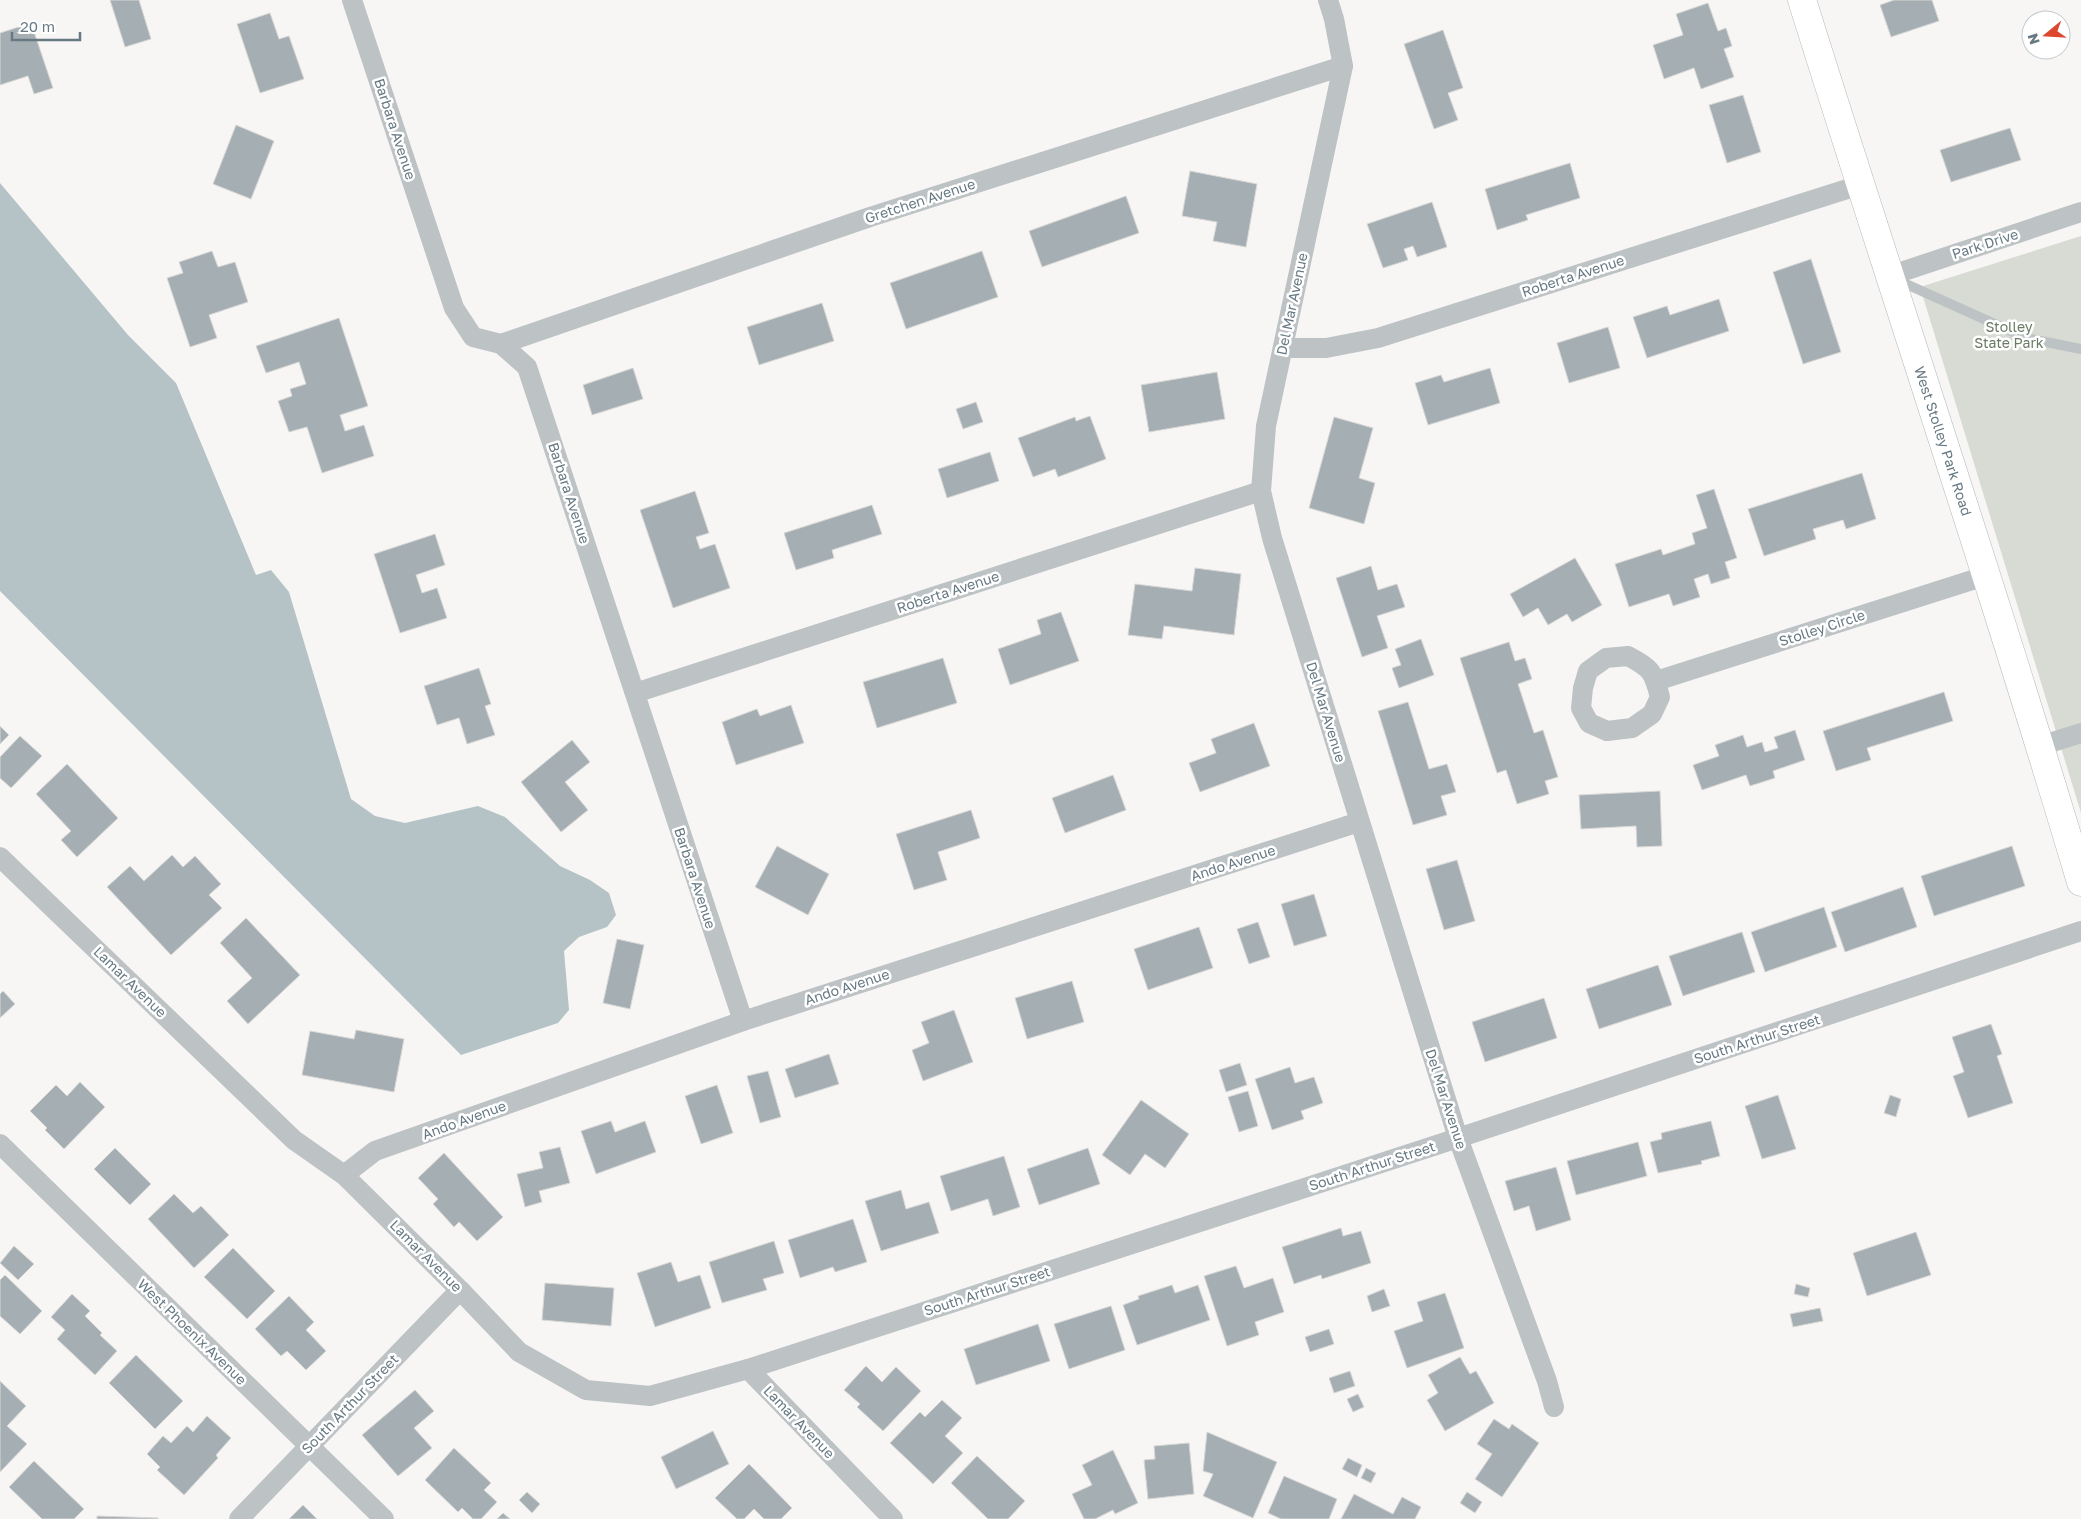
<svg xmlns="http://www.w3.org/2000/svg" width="2081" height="1519" font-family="'Golos Text',sans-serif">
  <rect width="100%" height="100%" fill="#f7f6f4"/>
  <!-- green -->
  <polygon fill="#d7dbd3" points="2081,236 2081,813 1920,287"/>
  <!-- water -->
  <polygon fill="#b5c3c6" points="0,183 128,335 176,383 256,575 271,570 289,592 351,799 375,816 405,823 478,806 505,817 560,866 590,880 609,893 616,915 607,927 579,937 564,951 569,1010 558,1023 461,1055 0,591"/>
  <!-- building -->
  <g fill="#a5aeb3" stroke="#d8d8d6">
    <polygon points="110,0 139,0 151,39 125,47"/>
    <polygon points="1894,0 1932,0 1939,21 1891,37 1880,5"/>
    <polygon points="1708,3 1718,31 1726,28 1732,46 1724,49 1734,77 1701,89 1694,68 1664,79 1653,45 1683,35 1676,14"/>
    <polygon points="270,13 279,39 289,36 304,79 260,93 237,24"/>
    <polygon points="31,23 53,88 34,94 28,76 0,85 0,33"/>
    <polygon points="1443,30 1463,88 1448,93 1458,120 1434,129 1404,44"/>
    <polygon points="1743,95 1761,152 1727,163 1709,105"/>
    <polygon points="236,125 274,141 251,199 213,184"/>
    <polygon points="2010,128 2021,160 1951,182 1940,150"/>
    <polygon points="1570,163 1580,198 1526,215 1528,220 1497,230 1485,189"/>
    <polygon points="1190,171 1257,184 1246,247 1213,241 1217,222 1182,216"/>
    <polygon points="1126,196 1139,233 1042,267 1029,231"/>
    <polygon points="1432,202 1447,247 1417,257 1413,246 1404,249 1408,260 1383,268 1367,224"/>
    <polygon points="212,251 218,267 235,262 248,302 209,315 217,338 190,347 167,278 183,273 179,262"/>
    <polygon points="982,251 998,297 906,329 890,283"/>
    <polygon points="1811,259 1841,352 1803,364 1773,272"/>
    <polygon points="1719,299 1729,331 1647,358 1633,317 1667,306 1670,315"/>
    <polygon points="822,303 834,341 759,365 747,327"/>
    <polygon points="339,318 368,406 340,415 345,431 364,425 374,456 322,473 307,427 289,432 278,401 292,396 290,389 306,384 299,362 266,373 256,346"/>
    <polygon points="1608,327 1620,368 1569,383 1557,343"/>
    <polygon points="633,368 643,399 592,415 583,385"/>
    <polygon points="1490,368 1500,403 1428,425 1415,383 1441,375 1444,382"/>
    <polygon points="1217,372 1225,419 1149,432 1141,385"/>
    <polygon points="976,402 983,422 963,429 956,409"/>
    <polygon points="1090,416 1106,459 1058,477 1055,469 1033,477 1018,438 1075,417 1076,421"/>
    <polygon points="1334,417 1373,428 1359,478 1375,483 1364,524 1309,508"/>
    <polygon points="990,452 999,481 947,498 938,469"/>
    <polygon points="1862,473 1876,519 1846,529 1843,520 1813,529 1816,539 1764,556 1748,509"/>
    <polygon points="1714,489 1737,558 1725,562 1730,578 1711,584 1708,574 1694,579 1700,597 1673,606 1669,594 1629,607 1615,564 1661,549 1663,555 1695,544 1692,533 1707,528 1696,495"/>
    <polygon points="695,491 709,533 696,537 700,549 715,544 730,588 673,608 640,510"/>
    <polygon points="872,505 882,534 832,550 834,558 796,570 784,533"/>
    <polygon points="435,534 445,565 416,575 422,593 437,588 447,618 400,633 374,554"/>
    <polygon points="1575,558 1602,605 1572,622 1567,614 1548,625 1538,608 1523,617 1510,594"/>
    <polygon points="1371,566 1378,590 1397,584 1405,607 1377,616 1388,648 1362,657 1336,578"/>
    <polygon points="1195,568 1241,574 1234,635 1164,626 1162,639 1128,635 1135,584 1192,591"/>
    <polygon points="1061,612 1079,661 1010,685 998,649 1041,634 1037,620"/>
    <polygon points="1421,639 1434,675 1399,688 1392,668 1401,665 1395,649"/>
    <polygon points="1509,642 1515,661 1525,658 1532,679 1518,684 1534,733 1543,730 1558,777 1545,781 1549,794 1517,804 1506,770 1497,773 1460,658"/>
    <polygon points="943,658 957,703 877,728 863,682"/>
    <polygon points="479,668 491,704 485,706 495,735 467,744 459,718 437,725 424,686"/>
    <polygon points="1944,692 1953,721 1867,748 1871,760 1836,771 1823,731"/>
    <polygon points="1408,702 1429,769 1447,764 1456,792 1441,796 1447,815 1413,825 1378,711"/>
    <polygon points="791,705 804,743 736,765 722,722 757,709 760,716"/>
    <polygon points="1254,723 1270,766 1200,792 1189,763 1216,753 1211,739"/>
    <polygon points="0,726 9,735 0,744"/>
    <polygon points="1795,730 1805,760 1773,771 1775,778 1750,786 1746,775 1702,790 1693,765 1719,756 1715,745 1743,735 1747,747 1762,742 1765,752 1778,748 1774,737"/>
    <polygon points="20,736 42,756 11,788 0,778 0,757"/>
    <polygon points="572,740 590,762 565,782 588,810 561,832 521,782"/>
    <polygon points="67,764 118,818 77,857 61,840 71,831 36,794"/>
    <polygon points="1113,775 1126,810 1065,833 1052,798"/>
    <polygon points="1660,791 1662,846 1637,847 1636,826 1581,829 1579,795"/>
    <polygon points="971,810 980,838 938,852 947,880 914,890 896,834"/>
    <polygon points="777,846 829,874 808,915 755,887"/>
    <polygon points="2012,846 2025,886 1934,916 1921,876"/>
    <polygon points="172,855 183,867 195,856 221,884 209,895 222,908 171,955 107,887 130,866 144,881"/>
    <polygon points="1457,860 1475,921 1444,930 1426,869"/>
    <polygon points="1903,887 1917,927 1845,952 1831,912"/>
    <polygon points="1314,894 1327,936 1294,946 1281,904"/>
    <polygon points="1824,907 1837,947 1765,972 1751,932"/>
    <polygon points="246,918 300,975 248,1024 227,1001 252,978 220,943"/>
    <polygon points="1258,922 1270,957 1249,964 1237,929"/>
    <polygon points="1199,927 1213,968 1148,990 1134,949"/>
    <polygon points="1742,932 1755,972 1683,996 1669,956"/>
    <polygon points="617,939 644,945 630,1009 603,1003"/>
    <polygon points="1658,965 1672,1005 1599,1029 1586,989"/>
    <polygon points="1072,981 1084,1022 1027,1039 1015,998"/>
    <polygon points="3,991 15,1004 0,1018 0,994"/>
    <polygon points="1544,998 1557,1038 1485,1062 1472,1022"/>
    <polygon points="954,1010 973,1062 923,1081 912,1050 929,1043 921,1022"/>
    <polygon points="1991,1024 2002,1054 1997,1056 2013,1103 1968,1118 1953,1076 1964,1072 1952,1037"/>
    <polygon points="356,1030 404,1039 394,1092 302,1075 310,1031 354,1039"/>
    <polygon points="829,1054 839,1084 795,1098 785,1069"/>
    <polygon points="1240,1063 1247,1085 1226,1092 1219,1070"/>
    <polygon points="1290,1067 1295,1083 1314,1077 1323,1103 1301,1111 1304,1119 1272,1130 1255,1079"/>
    <polygon points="768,1071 781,1117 760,1123 747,1076"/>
    <polygon points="80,1082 105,1107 64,1149 45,1130 47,1128 30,1111 56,1085 67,1096"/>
    <polygon points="717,1085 733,1133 701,1144 685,1096"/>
    <polygon points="1248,1091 1258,1126 1239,1132 1228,1097"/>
    <polygon points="1778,1095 1796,1149 1762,1159 1745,1106"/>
    <polygon points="1890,1095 1901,1099 1896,1117 1884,1113"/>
    <polygon points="1141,1100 1189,1134 1165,1168 1145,1154 1130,1175 1102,1155"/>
    <polygon points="611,1121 615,1132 645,1121 656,1152 596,1174 581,1131"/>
    <polygon points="1711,1121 1720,1156 1701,1161 1702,1164 1658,1173 1650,1142 1662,1139 1661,1133"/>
    <polygon points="1638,1142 1647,1176 1576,1195 1567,1161"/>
    <polygon points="560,1147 570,1183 539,1191 542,1202 525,1207 517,1174 543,1168 539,1152"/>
    <polygon points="115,1148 151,1184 130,1205 94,1169"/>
    <polygon points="1088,1148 1100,1184 1039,1205 1027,1169"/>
    <polygon points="444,1153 503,1217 477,1241 459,1222 454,1227 433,1204 438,1199 418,1178"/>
    <polygon points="1004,1156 1020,1207 993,1216 988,1199 951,1211 940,1176"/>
    <polygon points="1556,1167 1571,1220 1536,1231 1529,1206 1514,1211 1505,1181"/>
    <polygon points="901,1190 906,1209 929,1202 939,1233 881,1251 865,1201"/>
    <polygon points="174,1194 193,1213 201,1206 229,1235 194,1268 148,1219"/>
    <polygon points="853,1219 867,1262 835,1272 833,1267 800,1278 788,1240"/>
    <polygon points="1341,1228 1343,1236 1361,1231 1371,1263 1322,1279 1321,1275 1294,1284 1282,1247"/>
    <polygon points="1916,1232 1931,1275 1867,1296 1853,1253"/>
    <polygon points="774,1241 784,1273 763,1279 767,1290 722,1303 709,1262"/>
    <polygon points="14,1246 34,1264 18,1280 0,1263"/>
    <polygon points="233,1248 275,1291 247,1319 204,1277"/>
    <polygon points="671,1262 678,1282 700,1275 711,1308 655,1327 637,1273"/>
    <polygon points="1236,1266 1244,1288 1273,1278 1284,1312 1255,1322 1259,1335 1227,1346 1204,1276"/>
    <polygon points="5,1275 42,1311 20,1334 0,1316 0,1280"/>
    <polygon points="545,1283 614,1288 611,1326 542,1320"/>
    <polygon points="1796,1284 1810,1288 1808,1297 1794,1294"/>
    <polygon points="1172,1285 1175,1293 1198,1285 1210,1320 1137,1345 1123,1305 1139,1299 1138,1296"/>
    <polygon points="1384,1289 1390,1306 1372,1312 1367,1296"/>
    <polygon points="1445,1293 1464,1348 1407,1368 1394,1331 1423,1321 1417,1302"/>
    <polygon points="72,1294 90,1311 85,1316 102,1333 100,1335 117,1351 95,1375 57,1339 65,1330 51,1317"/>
    <polygon points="289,1296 314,1322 306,1330 326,1351 306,1370 287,1351 281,1356 255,1329"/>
    <polygon points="1111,1306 1125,1350 1069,1369 1054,1324"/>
    <polygon points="1820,1308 1823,1321 1793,1327 1790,1314"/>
    <polygon points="1038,1324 1050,1361 976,1385 964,1349"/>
    <polygon points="1329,1329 1334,1344 1310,1352 1305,1337"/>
    <polygon points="136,1355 183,1401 155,1429 109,1383"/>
    <polygon points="1460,1357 1470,1374 1476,1371 1494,1403 1445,1431 1427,1400 1438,1393 1428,1375"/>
    <polygon points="866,1366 882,1382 896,1367 921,1391 883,1431 857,1407 860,1404 844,1390"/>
    <polygon points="1350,1371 1355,1386 1334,1393 1329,1378"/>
    <polygon points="0,1381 26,1406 7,1426 27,1444 0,1472"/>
    <polygon points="415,1390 434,1411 414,1428 432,1448 398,1476 362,1435"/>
    <polygon points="1358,1394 1364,1407 1353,1412 1347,1399"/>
    <polygon points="942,1400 962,1418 945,1436 963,1453 933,1484 890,1443 920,1412 925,1417"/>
    <polygon points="207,1416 231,1438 216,1455 218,1458 184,1495 157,1470 160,1467 147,1454 163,1436 171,1443 187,1426 193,1432"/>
    <polygon points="1494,1419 1509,1429 1512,1424 1539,1443 1502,1497 1475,1479 1492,1454 1477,1444"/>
    <polygon points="713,1431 729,1464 676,1489 661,1457"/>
    <polygon points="1207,1432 1277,1462 1253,1518 1203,1496 1213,1474 1203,1471"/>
    <polygon points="1189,1443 1194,1494 1148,1499 1144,1460 1155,1459 1154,1446"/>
    <polygon points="454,1448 491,1483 484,1490 497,1502 481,1519 473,1519 462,1508 458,1512 425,1480"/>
    <polygon points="1113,1450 1138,1503 1115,1514 1113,1510 1095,1519 1084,1519 1072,1494 1092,1485 1082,1465"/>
    <polygon points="977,1456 1025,1501 1008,1519 988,1519 951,1483"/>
    <polygon points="1348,1458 1362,1465 1357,1477 1342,1469"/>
    <polygon points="34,1461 84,1509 74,1519 42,1519 9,1487"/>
    <polygon points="749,1464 792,1508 781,1519 764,1519 754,1509 744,1519 737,1519 715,1498"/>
    <polygon points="1366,1468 1376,1473 1371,1483 1361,1478"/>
    <polygon points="1284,1476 1337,1499 1329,1519 1281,1519 1268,1513"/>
    <polygon points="527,1492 540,1504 532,1513 519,1500"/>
    <polygon points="1467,1492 1482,1502 1475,1513 1460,1503"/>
    <polygon points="1354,1494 1393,1514 1402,1497 1421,1507 1415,1519 1341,1519"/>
    <polygon points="303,1505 317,1519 289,1519"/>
    <polygon points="503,1513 510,1519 497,1519"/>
    <polygon points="97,1516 158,1518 158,1519 97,1519"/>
  </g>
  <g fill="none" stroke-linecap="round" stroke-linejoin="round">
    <!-- secondary casing -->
    <g stroke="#b2b8bc" stroke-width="29">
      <path id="secondary" d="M1802,0C1894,294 1993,587 2081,882"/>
    </g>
    <!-- lane -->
    <polyline stroke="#bdc2c5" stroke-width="10" points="1895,279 2026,338 2081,349"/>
    <!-- street -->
    <g stroke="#bdc2c5" stroke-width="20">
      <polyline points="352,0 454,308 473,337 501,344 527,367 743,1021"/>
      <polyline points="1328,0 1334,19 1343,66 1266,426 1261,491 1272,538 1458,1138 1547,1381 1554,1407"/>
      <polyline points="1889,276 2081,212"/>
      <polyline points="501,344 870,217 1343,66"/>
      <polyline points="1283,348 1326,348 1378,338 1860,185"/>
      <path d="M1628,656C1652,669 1653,671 1660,697L1652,714L1632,728L1607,731L1589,723L1581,708L1583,688L1588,671L1606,658Z"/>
      <polyline points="1656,681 1988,575"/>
      <polyline points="635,693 1261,491"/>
      <polyline points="2040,746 2081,733"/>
      <polyline points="0,857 294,1140 344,1175 460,1290 519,1352 586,1390 650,1396 748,1369 1458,1138 2081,931"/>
      <polyline points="0,1144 384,1519"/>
      <polyline points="344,1175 375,1151 743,1021 1359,822"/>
      <polyline points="748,1369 893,1519"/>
      <polyline points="239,1519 460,1290"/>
    </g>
    <!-- secondary -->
    <use href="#secondary" stroke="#fff" stroke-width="28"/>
  </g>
  <g text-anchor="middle" stroke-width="5" stroke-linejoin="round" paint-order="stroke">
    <!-- street labels -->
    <g font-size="14" fill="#677983" stroke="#fff">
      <text transform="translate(395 129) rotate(72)" y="5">Barbara Avenue</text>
      <text transform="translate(920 201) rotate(-18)" y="5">Gretchen Avenue</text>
      <text transform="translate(1985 244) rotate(-18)" y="5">Park Drive</text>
      <text transform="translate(1573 276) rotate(-18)" y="5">Roberta Avenue</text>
      <text transform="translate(1292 304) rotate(-78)" y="5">Del Mar Avenue</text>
      <text transform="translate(1943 441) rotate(72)" y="5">West Stolley Park Road</text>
      <text transform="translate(569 493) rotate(72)" y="5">Barbara Avenue</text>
      <text transform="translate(948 592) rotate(-18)" y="5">Roberta Avenue</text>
      <text transform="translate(1822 628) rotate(-18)" y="5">Stolley Circle</text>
      <text transform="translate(1326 712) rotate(73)" y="5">Del Mar Avenue</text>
      <text transform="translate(1233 863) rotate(-18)" y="5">Ando Avenue</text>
      <text transform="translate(695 878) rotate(72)" y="5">Barbara Avenue</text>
      <text transform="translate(130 982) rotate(44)" y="5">Lamar Avenue</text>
      <text transform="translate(847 987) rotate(-18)" y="5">Ando Avenue</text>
      <text transform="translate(1757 1039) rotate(-18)" y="5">South Arthur Street</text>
      <text transform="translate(1446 1099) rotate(72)" y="5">Del Mar Avenue</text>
      <text transform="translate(464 1120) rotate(-20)" y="5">Ando Avenue</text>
      <text transform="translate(1372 1166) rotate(-18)" y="5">South Arthur Street</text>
      <text transform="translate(426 1256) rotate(45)" y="5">Lamar Avenue</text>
      <text transform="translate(987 1291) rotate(-18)" y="5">South Arthur Street</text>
      <text transform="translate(192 1332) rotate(44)" y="5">West Phoenix Avenue</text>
      <text transform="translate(350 1404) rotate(-46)" y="5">South Arthur Street</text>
      <text transform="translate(799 1422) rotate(46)" y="5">Lamar Avenue</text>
    </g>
    <!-- park labels -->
    <g font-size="14" fill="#6c7b65" stroke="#fff">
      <text x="2009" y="332">Stolley<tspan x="2009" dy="16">State Park</tspan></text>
    </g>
  </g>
  <!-- north arrow -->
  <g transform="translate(2046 35) rotate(252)"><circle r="24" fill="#ffffff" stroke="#c2c9cd"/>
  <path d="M0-4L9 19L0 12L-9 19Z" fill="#dc472e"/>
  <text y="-8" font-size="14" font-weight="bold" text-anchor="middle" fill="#677983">N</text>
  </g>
  <!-- scale -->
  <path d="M12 32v8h68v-8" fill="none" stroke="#677983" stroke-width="2.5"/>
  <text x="20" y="32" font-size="15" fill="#677983" stroke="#ffffff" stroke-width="4" paint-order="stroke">20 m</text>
</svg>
